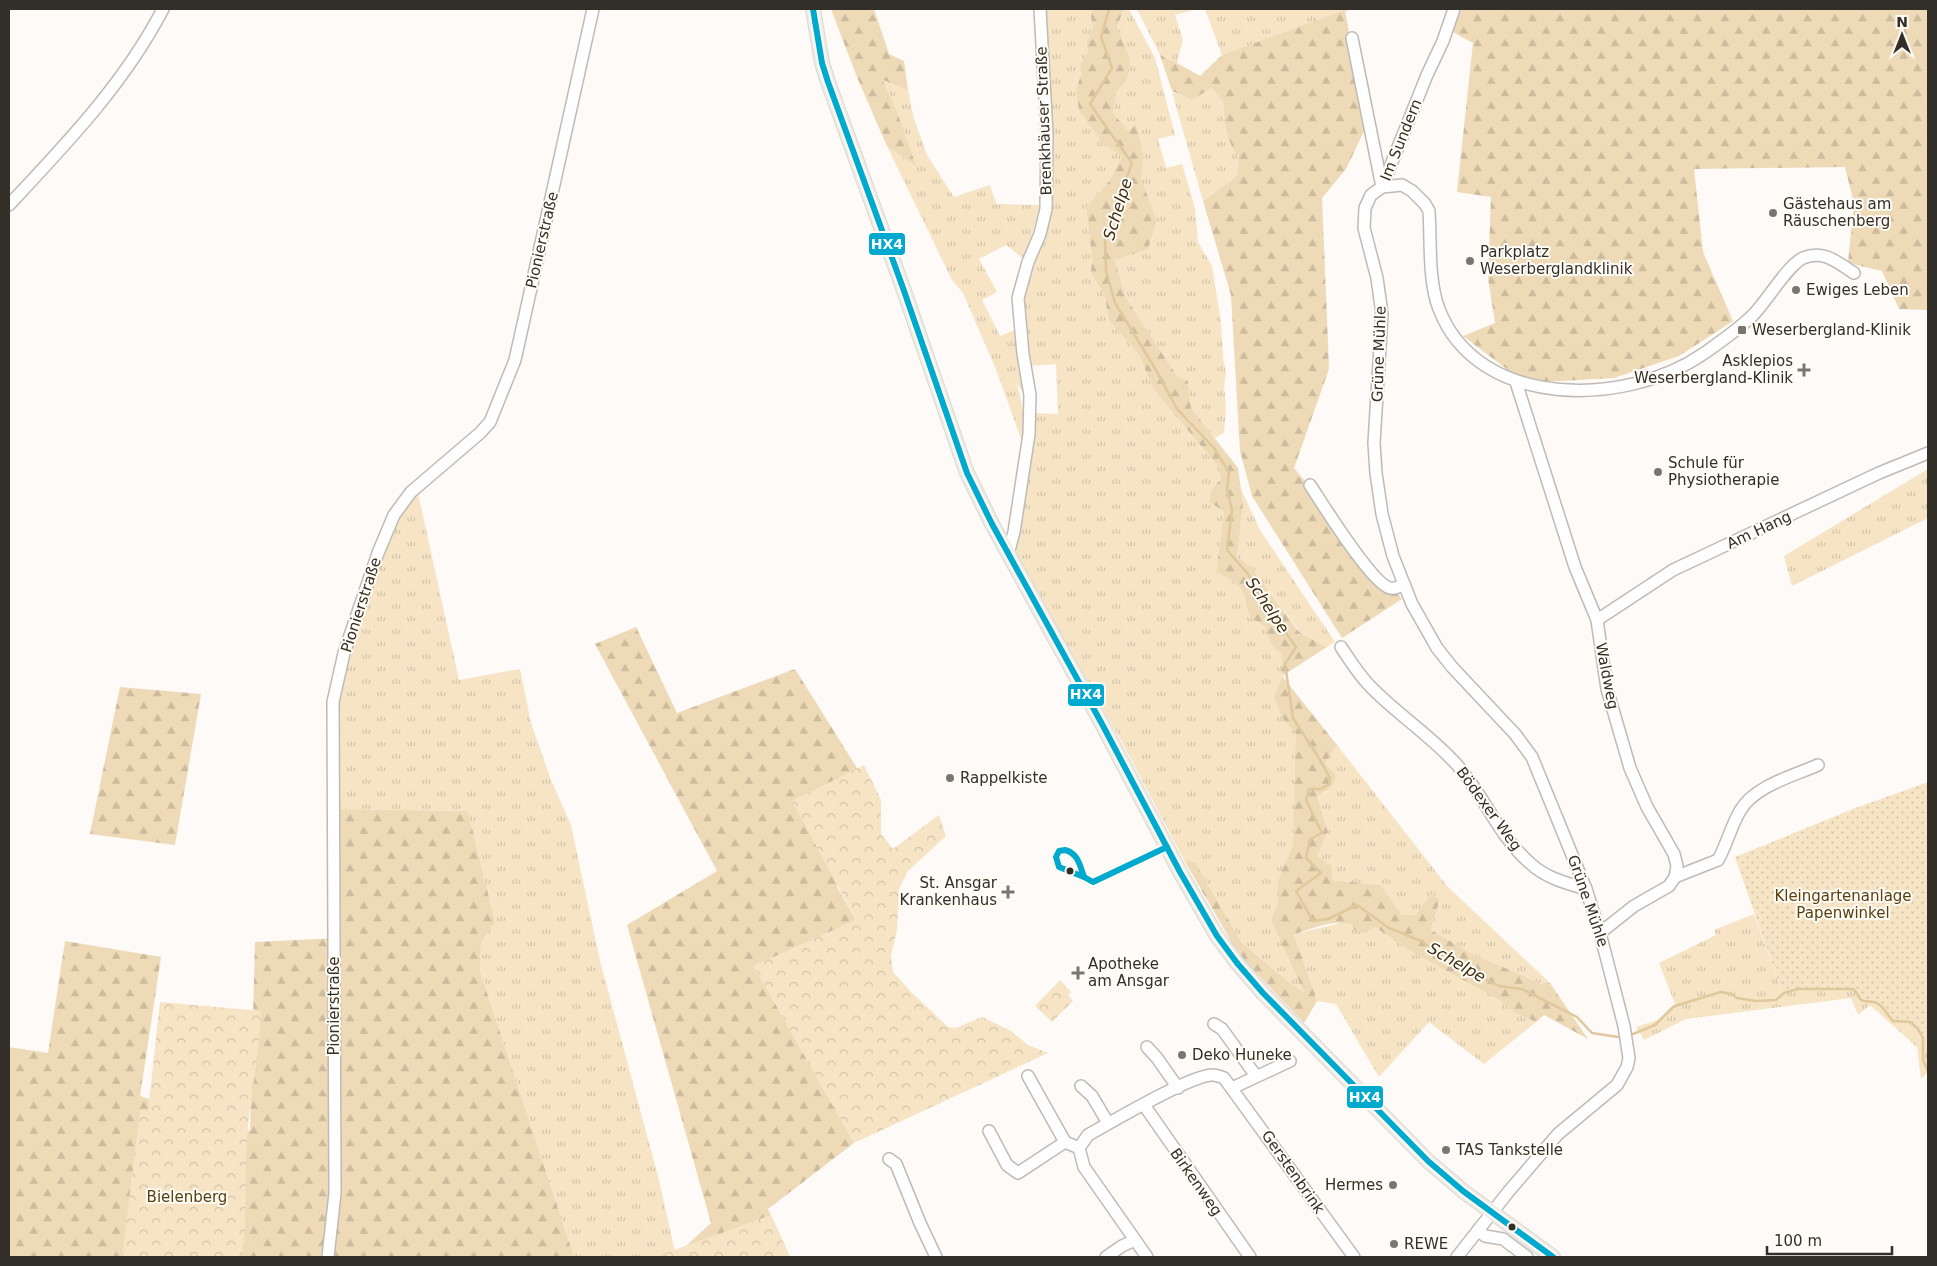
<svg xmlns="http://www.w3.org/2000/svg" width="1937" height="1266" font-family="'DejaVu Sans',sans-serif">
  <defs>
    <pattern id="grass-tufts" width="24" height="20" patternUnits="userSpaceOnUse" patternTransform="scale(1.25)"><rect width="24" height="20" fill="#f6e4c5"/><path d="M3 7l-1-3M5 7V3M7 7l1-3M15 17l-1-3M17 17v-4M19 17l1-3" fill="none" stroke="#d3c4a9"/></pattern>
    <pattern id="forest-firs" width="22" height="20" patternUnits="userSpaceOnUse" patternTransform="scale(1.25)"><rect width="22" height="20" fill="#eedab7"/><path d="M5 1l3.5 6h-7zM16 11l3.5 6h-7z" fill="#cdbb9d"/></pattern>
    <pattern id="park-crowns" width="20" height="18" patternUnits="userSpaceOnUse" patternTransform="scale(1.25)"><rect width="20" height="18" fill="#f6e4c5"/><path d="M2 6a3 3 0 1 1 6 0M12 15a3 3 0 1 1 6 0" fill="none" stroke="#d3c4a9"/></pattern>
    <pattern id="garden-dots" width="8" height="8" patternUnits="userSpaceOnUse" patternTransform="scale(1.25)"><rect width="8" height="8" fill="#f6e4c5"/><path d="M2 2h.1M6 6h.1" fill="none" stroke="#d3c4a9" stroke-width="1.8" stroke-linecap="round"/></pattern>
  </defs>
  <rect width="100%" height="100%" fill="#fdfaf7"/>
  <!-- grass -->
  <g fill="url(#grass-tufts)">
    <path d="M1043,9H1093C1088,19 1094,20 1092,29C1090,40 1084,39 1088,52L1080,65L1083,73L1076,89L1103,144L1122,157L1109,181L1086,207L1092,256L1091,272L1105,297L1109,321L1139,355L1154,390L1218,466L1221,479L1212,488L1224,511L1216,573C1241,583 1244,589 1249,616L1265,627L1272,646L1282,653V676L1274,697L1281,716L1297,734L1293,846L1278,880V901L1271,920L1305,992L1290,983L1242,943L1195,862L1184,860L1125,748L1015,552L1035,413L1058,414L1056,364L1030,366L1023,299L1042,242Z"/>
    <polygon points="1124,9 1129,9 1155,58 1175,135 1158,139 1166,168 1182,164 1195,208 1198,242 1212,266 1221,322 1223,357 1226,373 1224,386 1226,407 1224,433 1214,438 1191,408 1188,381 1177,376 1126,298 1115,260 1157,220 1141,179 1144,157 1136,125 1128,132 1113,114 1117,91 1127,80 1129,60 1117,26"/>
    <polygon points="1137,9 1196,9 1175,15 1183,40 1177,63 1160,55"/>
    <polygon points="1205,9 1352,9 1222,55"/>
    <path d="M883,79L908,90L914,119L927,155L954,197L990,185L996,204L1040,205L1025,260L1006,245L979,259L997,292L982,300L1000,336L1017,329L1025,395L1016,383C1023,403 1025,420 1022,441L995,367L963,293L952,280L887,146L915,165Z"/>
    <polygon points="1211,88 1223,101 1224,118 1239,156 1237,176 1203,201 1172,92 1192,99"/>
    <polygon points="1928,469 1928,518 1792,586 1784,556"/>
    <polygon points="1241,489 1260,530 1335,642 1327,647 1300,632 1252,568 1237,556 1243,504"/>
    <polygon points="418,493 459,680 520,669 531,723 551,780 571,825 600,961 659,1180 676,1257 574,1257 480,971 481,943 495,922 468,811 340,809 339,708 344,668 400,512"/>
    <polygon points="1337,745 1447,886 1550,983 1542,984 1471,953 1431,930 1440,899 1431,894 1415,915 1402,915 1381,885 1332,880 1317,856 1328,832 1317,794 1327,792 1325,763"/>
    <path d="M1754,914L1782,992L1798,989H1853C1857,992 1857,996 1860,999C1865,1003 1870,1001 1876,1002C1884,1005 1887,1015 1893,1021L1910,1022L1918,1029L1928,1044V1072L1921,1079L1917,1047L1870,1005L1858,1015L1851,998L1686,1019L1644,1040L1636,1027L1658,1020L1675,1004L1659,963L1716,935L1714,930Z"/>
    <polygon points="1345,922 1352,925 1375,927 1412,952 1499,999 1515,1013 1536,1022 1484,1064 1429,1022 1379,1077 1336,1004 1317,1001 1294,934"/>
  </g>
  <!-- forest -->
  <g fill="url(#forest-firs)">
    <polygon points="831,9 874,9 889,54 904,61 908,90 883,80 898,115 916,166 887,146 857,77"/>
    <path d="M1093,9H1124L1117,26L1130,60L1127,80L1117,91L1113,113L1128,131L1136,124L1144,157L1141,179L1157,220L1148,249L1115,260L1126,298L1177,376L1188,381L1191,408L1238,468L1243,504L1237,556L1252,568L1299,632L1327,647L1282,676L1337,745L1325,763L1336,776C1332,788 1329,791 1317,795L1328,832L1317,856L1332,866V880L1381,885L1402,915H1415L1431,894L1440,899L1431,930L1471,953L1542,984L1550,983L1588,1039L1544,1015L1536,1022L1515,1013L1498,999L1412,952L1375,927L1366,933L1355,931L1352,925C1336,918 1311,929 1294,934L1317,1001L1304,1023L1239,955L1184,860L1195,862L1242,943L1290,983L1304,992L1271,920L1278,901V880L1293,845L1296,734L1281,716L1274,697L1282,676V654L1272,646L1265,627L1249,616C1244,589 1241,583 1216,573L1224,511L1209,502L1212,488L1221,479L1218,466L1154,390L1139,355L1109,321L1105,297L1091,272L1092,256L1086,207L1109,181L1122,157L1103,144L1079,110L1076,89L1082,73L1080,65L1088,52C1084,39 1090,40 1092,29C1094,20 1088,19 1093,9Z"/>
    <polygon points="1449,9 1928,9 1928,310 1899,309 1882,271 1848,263 1854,203 1845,167 1694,169 1703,252 1733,321 1679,356 1614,378 1542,382 1512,373 1463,336 1495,323 1488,278 1491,197 1457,192 1473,43 1451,31"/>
    <path d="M1345,10L1366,127L1346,169L1322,198L1329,369L1294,468L1402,599L1342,638L1252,496L1240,451L1231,295L1203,201L1237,176L1239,156C1226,143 1224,119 1223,101L1211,88L1192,100L1172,91L1160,55L1177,63L1200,76L1222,55Z"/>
    <polygon points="636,627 677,713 795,669 857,768 837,887 856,920 754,966 854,1143 768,1209 790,1257 675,1256 711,1223 627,925 717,871 595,644"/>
    <polygon points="120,687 201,694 175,845 90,834"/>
    <polygon points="340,809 468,811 495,922 481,943 480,971 574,1257 9,1257 9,1047 48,1053 65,941 161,957 140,1096 250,1131 255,942 340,938"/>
  </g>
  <!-- park -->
  <g fill="url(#park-crowns)">
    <polygon points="864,765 881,800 881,834 893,849 939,815 946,836 908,871 899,889 897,930 891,956 893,972 910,991 948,1027 956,1028 982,1017 1011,1031 1028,1045 1048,1053 854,1143 754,966 856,920 792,801"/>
    <polygon points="1060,980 1071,992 1068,995 1073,1001 1052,1022 1035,1006"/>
    <path d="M160,1002L261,1011C260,1054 250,1095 247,1138C244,1177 248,1218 242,1257H122L140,1110L148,1111Z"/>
    <polygon points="771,1215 790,1257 665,1257 663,1254"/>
  </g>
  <!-- garden -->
  <path fill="url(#garden-dots)" d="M1928,782V1044C1913,1025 1919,1023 1893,1021C1887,1015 1883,1004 1874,1002C1869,1001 1866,1002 1861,1000L1856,992L1853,989H1798L1782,992L1735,857L1853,809Z"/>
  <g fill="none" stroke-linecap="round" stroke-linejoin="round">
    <!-- stream -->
    <g stroke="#e0c89d" stroke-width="2.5">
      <polyline points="1109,9 1101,37 1112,68 1090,104 1132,163 1105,236 1106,271 1115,303 1156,370 1177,409 1214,448 1229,472 1227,489 1232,510 1227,550 1248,574 1269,609 1296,647 1285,664 1293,718 1317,755 1330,778 1329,784 1321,789 1309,789 1306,800 1322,833 1310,839 1306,858 1321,873 1296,891 1313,921 1328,919 1357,905 1389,928 1421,941 1447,960 1499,986 1522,989 1577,1017 1592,1033 1618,1037"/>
      <path d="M1633,1034L1655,1025L1673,1007L1678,1005L1721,992L1731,994L1737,998L1756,1001L1776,1000L1784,993L1798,989H1853L1856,992L1861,1000C1866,1002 1869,1001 1874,1002C1883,1004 1887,1015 1893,1021L1910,1022L1918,1029L1923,1038V1060L1928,1071"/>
    </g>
    <!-- minor casing -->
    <g stroke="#bebbb7" stroke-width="14">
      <g id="minor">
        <polyline points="1352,38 1382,187"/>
        <polyline points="1382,187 1427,75 1443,41 1454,9"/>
        <path d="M9,205C66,144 124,84 163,9"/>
        <polyline points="1516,382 1575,567 1597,620 1607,689 1630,768 1647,807 1674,854 1677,866 1675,877 1669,886 1634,906 1600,933"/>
        <path d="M1310,485C1322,503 1372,584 1390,588C1395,589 1399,587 1404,584"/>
        <polyline points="1008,554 1014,532 1029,434 1030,395 1023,354 1018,298 1028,262 1040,234 1046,209 1047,134 1040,9"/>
        <polyline points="1597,620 1673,570 1879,473 1928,453"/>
        <path d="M1341,647C1349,659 1357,672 1368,684C1396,714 1431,735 1458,766C1485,797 1499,837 1531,864C1546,878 1566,883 1586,889"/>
        <path d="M1675,877L1718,860C1727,844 1731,826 1740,811C1754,786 1793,776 1818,765"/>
        <polyline points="1214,1024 1222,1029 1256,1076"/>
        <polyline points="1147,1047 1157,1058 1178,1088"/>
        <polyline points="1028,1076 1065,1142"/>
        <polyline points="1081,1086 1092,1096 1108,1123"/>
        <polyline points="1232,1088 1290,1061"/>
        <polyline points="1144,1105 1250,1257"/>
        <polyline points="989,1131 1007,1165 1018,1173 1065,1142 1079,1148 1084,1167 1147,1257"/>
        <path d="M1079,1148L1088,1135C1110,1123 1192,1074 1213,1075C1217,1075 1221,1077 1224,1078L1354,1257"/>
        <polyline points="889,1159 896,1164 920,1223 936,1257"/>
        <polyline points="1478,1230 1485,1236 1503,1239 1527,1257"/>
        <polyline points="328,1257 335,1193 333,702 344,653 378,553 394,515 411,492 480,433 490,422 515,360 593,9"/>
        <polyline points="1106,1257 1122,1246 1135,1240"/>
        <path d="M1457,1257L1509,1191L1558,1134L1617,1085L1627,1067L1629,1058L1624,1026L1600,933L1586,889L1532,757L1515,734L1452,667L1437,648L1412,604L1404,584L1393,556L1382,514L1376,473L1374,443L1382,314L1377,278L1364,228L1365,208L1371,195L1382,187L1402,185L1412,191L1425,204L1429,211C1431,241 1428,281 1439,309C1478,410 1626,407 1703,354C1720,342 1738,330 1753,315C1767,301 1787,266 1803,258C1824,249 1838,263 1854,273"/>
      </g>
    </g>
    <!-- major casing -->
    <g stroke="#d9d8d5" stroke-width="16">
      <polyline id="major" points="813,9 822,63 828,82 903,288 967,473 992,524 1102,724 1180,872 1217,936 1237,963 1263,993 1428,1161 1463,1191 1553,1257"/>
    </g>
    <!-- minor -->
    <use href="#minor" stroke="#fffefe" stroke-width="11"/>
    <!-- major -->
    <use href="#major" stroke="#efece6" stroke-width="14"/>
    <!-- bus-1 casing -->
    <g stroke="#fffbf5" stroke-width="10">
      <g id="bus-1">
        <polyline points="813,9 822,63 828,82 903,288 967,473 992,524 1102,724 1180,872 1217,936 1237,963 1263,993 1428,1161 1463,1191 1553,1257"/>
        <path d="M1065,850C1078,853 1080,866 1084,877L1059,867L1056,857L1059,851Z"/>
        <polyline points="1084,877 1093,882 1167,847"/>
      </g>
    </g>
    <!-- bus-1 -->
    <use href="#bus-1" stroke="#00a9ce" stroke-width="6"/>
  </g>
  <!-- markers -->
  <g fill="#797570" stroke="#fffbf5" stroke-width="2">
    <circle cx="1773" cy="213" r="5"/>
    <circle cx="1470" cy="261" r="5"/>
    <circle cx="1796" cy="290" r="5"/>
    <rect x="1737" y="325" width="10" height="10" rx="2.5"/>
    <path d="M1801.5 362.5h5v5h5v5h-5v5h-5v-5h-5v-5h5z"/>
    <circle cx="1658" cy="472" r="5"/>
    <circle cx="950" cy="778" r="5"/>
    <path d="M1005.5 884.5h5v5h5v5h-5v5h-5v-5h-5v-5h5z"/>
    <path d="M1075.5 965.5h5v5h5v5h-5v5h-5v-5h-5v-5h5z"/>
    <circle cx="1182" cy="1055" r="5"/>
    <circle cx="1446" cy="1150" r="5"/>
    <circle cx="1393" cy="1185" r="5"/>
    <circle cx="1394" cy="1244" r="5"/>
  </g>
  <g fill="#322e28" stroke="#fffbf5" stroke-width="2">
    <circle cx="1070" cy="871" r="4.5"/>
    <circle cx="1512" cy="1227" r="4.5"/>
  </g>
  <g text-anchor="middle" stroke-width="4" stroke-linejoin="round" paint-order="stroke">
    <!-- street labels -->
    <g font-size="15" fill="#322e28" stroke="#fffbf5">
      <text transform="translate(1044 121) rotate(-92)" y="5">Brenkhäuser Straße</text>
      <text transform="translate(1401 140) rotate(-68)" y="5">Im Sundern</text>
      <text transform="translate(542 240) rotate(-77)" y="5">Pionierstraße</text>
      <text transform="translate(1379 354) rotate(-88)" y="5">Grüne Mühle</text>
      <text transform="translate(1759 530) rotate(-25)" y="5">Am Hang</text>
      <text transform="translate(361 605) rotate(-72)" y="5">Pionierstraße</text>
      <text transform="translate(1607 676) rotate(79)" y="5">Waldweg</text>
      <text transform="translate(1489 809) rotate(54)" y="5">Bödexer Weg</text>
      <text transform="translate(1588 901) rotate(71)" y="5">Grüne Mühle</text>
      <text transform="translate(334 1006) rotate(-90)" y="5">Pionierstraße</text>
      <text transform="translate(1293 1172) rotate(55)" y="5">Gerstenbrink</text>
      <text transform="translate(1196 1182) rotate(55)" y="5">Birkenweg</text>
    </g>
    <!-- poi labels -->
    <g font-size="15" fill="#322e28" stroke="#fffbf5" text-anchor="start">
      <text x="1783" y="209">Gästehaus am<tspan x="1783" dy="17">Räuschenberg</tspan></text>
      <text x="1480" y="257">Parkplatz<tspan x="1480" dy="17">Weserberglandklinik</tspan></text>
      <text x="1806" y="295">Ewiges Leben</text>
      <text x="1752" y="335">Weserbergland-Klinik</text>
      <text x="1793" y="366" text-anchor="end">Asklepios<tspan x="1793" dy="17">Weserbergland-Klinik</tspan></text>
      <text x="1668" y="468">Schule für<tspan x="1668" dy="17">Physiotherapie</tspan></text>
      <text x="960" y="783">Rappelkiste</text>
      <text x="997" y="888" text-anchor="end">St. Ansgar<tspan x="997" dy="17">Krankenhaus</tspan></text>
      <text x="1088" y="969">Apotheke<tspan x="1088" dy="17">am Ansgar</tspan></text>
      <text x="1192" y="1060">Deko Huneke</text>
      <text x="1456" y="1155">TAS Tankstelle</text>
      <text x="1383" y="1190" text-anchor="end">Hermes</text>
      <text x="1404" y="1249">REWE</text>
    </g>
    <!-- park labels -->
    <g font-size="15" fill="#573f0f" stroke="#fffbf5">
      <text x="1843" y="901">Kleingartenanlage<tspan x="1843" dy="17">Papenwinkel</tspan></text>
      <text x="187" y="1202">Bielenberg</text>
    </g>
    <!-- water labels -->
    <g font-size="16" font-style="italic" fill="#3d2e13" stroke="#fffbf5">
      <text transform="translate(1117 209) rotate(-73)" y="6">Schelpe</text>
      <text transform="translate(1268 605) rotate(56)" y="6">Schelpe</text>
      <text transform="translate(1457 962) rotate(30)" y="6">Schelpe</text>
    </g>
  </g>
  <g stroke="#fffbf5" stroke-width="2">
    <rect x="868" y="232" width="38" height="24" rx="5" fill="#00a9ce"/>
    <rect x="1067" y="683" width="38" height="24" rx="5" fill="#00a9ce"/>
    <rect x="1346" y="1085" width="38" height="24" rx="5" fill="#00a9ce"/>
  </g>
  <g font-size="14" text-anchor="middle" font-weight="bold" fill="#fff">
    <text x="887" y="249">HX4</text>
    <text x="1086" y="699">HX4</text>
    <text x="1365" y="1102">HX4</text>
  </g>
  <!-- border -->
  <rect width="1937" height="1266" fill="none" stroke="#322e28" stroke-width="20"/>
  <!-- north arrow -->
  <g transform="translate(1902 35)" stroke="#fffbf5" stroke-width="4" paint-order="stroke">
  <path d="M0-4L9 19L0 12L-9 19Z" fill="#322e28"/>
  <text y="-8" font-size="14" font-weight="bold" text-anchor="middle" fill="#322e28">N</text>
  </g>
  <!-- scale -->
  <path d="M1767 1246v8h125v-8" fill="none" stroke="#322e28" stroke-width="2.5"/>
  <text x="1774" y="1246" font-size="15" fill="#322e28" stroke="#fffbf5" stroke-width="4" paint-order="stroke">100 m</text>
</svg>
